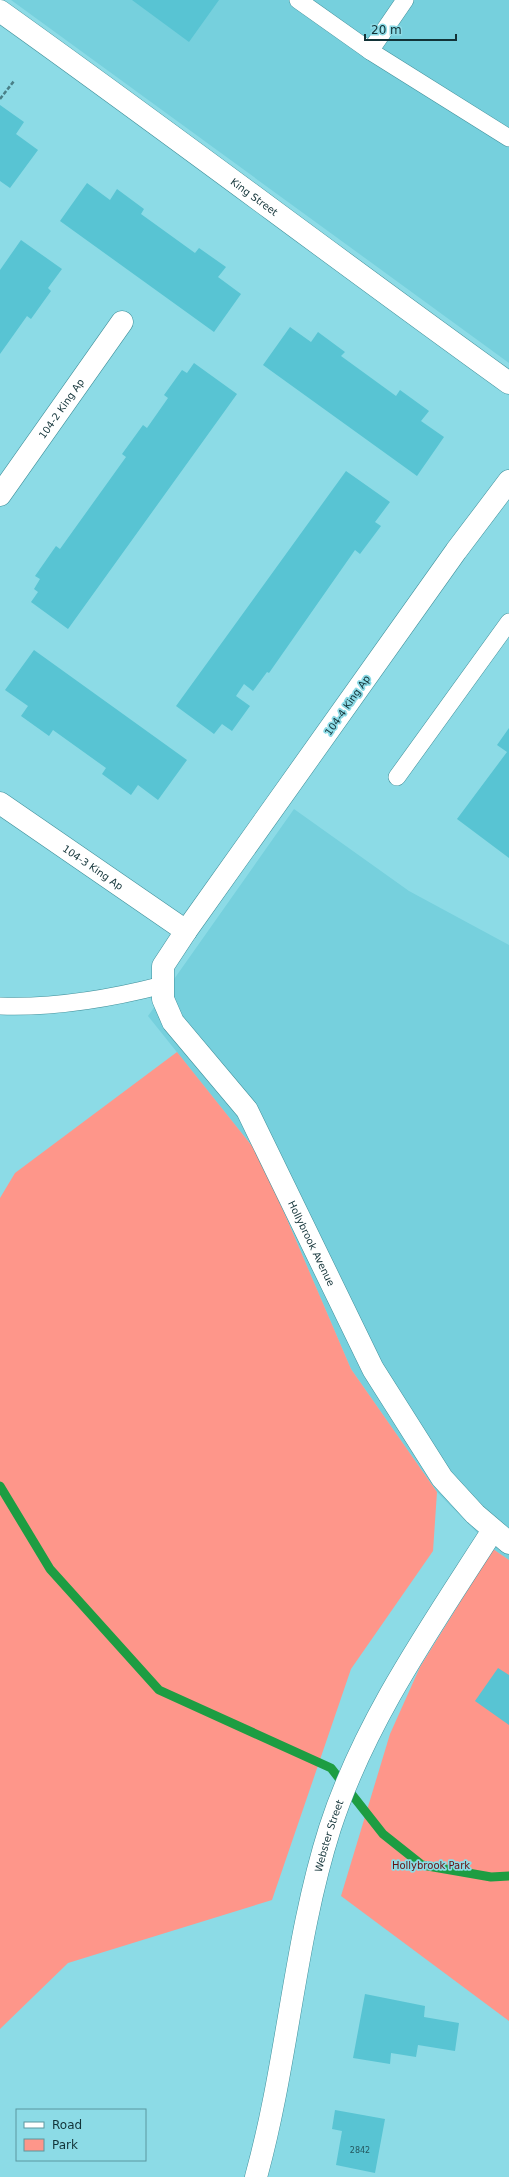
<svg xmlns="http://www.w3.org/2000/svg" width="509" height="2177" font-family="'DejaVu Sans',sans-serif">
  <rect width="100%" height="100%" fill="#8cdbe6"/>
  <!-- built -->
  <g fill="#76d0dd">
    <polygon points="11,0 509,0 509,363"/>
    <polygon points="294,809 409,891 509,945 509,1560 493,1549 437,1492 351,1369 260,1156 148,1016"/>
  </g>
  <!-- green -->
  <g fill="#fe968a">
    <polygon points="177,1052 260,1156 351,1369 437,1492 433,1551 351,1669 272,1900 68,1963 0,2029 0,1198 15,1173"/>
    <polygon points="493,1549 509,1560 509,2021 341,1896 390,1734 420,1667"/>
  </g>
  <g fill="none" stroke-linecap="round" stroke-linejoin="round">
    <!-- stream -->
    <polyline stroke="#1d9d42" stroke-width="9" points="0,1486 50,1569 159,1690 331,1768 383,1834 422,1865 491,1877 509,1876"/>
  </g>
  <!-- building -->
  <g fill="#58c4d3">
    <polygon points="132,0 219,0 189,42"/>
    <polygon points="0,105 24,122 16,134 38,150 10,188 0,181"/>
    <polygon points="87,183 110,200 117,189 144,209 141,214 195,253 199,248 226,267 218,277 241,294 214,332 60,221"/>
    <polygon points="21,240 62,269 48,288 51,291 31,319 27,316 0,354 0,270"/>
    <polygon points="290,327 311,342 318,332 345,352 341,356 396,396 400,390 429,411 421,421 444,437 417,476 263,365"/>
    <polygon points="194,363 237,394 68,629 31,602 38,592 34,589 40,579 35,576 56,546 60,549 126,457 122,454 143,425 147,428 168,398 164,395 182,370 187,373"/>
    <polygon points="346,471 390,502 375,522 381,526 360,554 355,550 269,673 267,672 253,691 244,684 236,696 250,706 232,731 222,724 214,734 176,706"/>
    <polygon points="34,650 187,760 158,800 138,785 131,795 102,774 106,768 53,730 49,736 21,716 28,706 5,690"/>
    <polygon points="509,728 509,858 457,819 507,752 497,745"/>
    <polygon points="498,1668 509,1675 509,1725 475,1701"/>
    <polygon points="365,1994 425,2006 424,2017 459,2023 455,2051 418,2045 416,2057 391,2053 390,2064 353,2058"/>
    <polygon points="335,2110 385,2119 375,2173 336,2165 342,2131 332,2129"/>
  </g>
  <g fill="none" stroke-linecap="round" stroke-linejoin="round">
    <!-- lane casing -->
    <g stroke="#40909b" stroke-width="18">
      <g id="lane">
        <polyline points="298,0 370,51 405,0"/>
        <polyline points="370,51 509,138"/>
        <polyline points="397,777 509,622"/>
        <path d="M0,1006C56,1008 109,999 163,985"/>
      </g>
    </g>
    <!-- street casing -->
    <g stroke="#40909b" stroke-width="23">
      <g id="street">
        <path id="s1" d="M509,481L456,551L186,931L163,966V999L173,1022L247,1110L373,1369L442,1478L475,1514L509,1543"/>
        <path id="s2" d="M0,495L122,322"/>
        <path id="s3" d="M0,803L186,931"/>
        <path id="s4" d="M256,2177C288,2062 294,1941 330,1828C365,1720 433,1624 493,1530"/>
      </g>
    </g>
    <!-- secondary casing -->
    <g stroke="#40909b" stroke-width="23">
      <g id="secondary">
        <path id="s5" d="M0,11C171,133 338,260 509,383"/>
      </g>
    </g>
    <!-- path -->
    <polyline stroke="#497f87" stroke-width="2.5" stroke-dasharray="4 2" stroke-linecap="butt" points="0,99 14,81"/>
    <!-- lane -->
    <use href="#lane" stroke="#fff" stroke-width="17"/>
    <!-- street -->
    <use href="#street" stroke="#fff" stroke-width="22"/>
    <!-- secondary -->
    <use href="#secondary" stroke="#fff" stroke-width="22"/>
  </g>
  <g text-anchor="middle" stroke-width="3.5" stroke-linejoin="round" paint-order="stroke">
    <!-- number labels -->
    <g font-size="8" fill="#24575f">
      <text x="360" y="2153">2842</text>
    </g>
    <!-- street labels -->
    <g font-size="10" fill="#123338" stroke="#8cdbe6">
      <text dy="4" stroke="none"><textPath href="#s5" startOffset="315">King Street</textPath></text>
      <text dy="4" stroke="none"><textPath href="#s2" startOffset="106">104-2 King Ap</textPath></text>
      <text transform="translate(347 705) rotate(-55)" y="4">104-4 King Ap</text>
      <text dy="4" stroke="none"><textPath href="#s3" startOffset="113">104-3 King Ap</textPath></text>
      <text dy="4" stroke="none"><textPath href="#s1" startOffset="917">Hollybrook Avenue</textPath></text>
      <text dy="4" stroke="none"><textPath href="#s4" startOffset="349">Webster Street</textPath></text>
    </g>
    <!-- park labels -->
    <g font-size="10" fill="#66110f" stroke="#8cdbe6">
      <text x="431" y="1869">Hollybrook Park</text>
    </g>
  </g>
  <!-- legend -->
  <rect x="16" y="2109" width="130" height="52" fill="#8cdbe6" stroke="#5b98a0"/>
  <rect x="24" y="2122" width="20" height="6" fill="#ffffff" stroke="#5b98a0"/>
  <text x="52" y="2129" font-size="12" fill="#123338">Road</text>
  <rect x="24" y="2139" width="20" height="12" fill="#fe968a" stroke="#5b98a0"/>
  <text x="52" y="2149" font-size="12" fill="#123338">Park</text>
  <!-- scale -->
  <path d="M365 34v6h91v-6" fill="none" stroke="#123338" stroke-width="2"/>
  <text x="371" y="34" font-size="12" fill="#123338" stroke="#8cdbe6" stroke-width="3" paint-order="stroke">20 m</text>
</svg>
